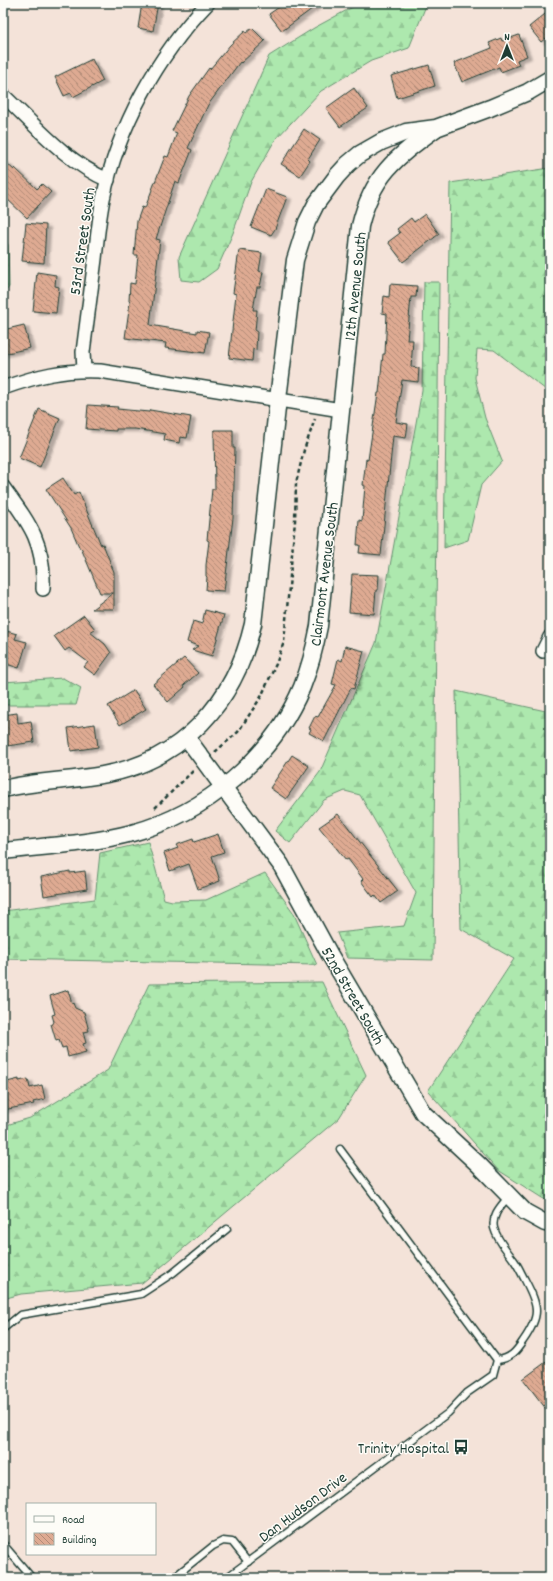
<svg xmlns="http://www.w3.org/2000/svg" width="553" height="1581" font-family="Dekko,sans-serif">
  <defs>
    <pattern id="forest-firs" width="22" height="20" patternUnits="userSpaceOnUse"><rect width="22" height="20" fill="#ade8ae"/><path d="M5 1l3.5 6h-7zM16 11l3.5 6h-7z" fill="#94c896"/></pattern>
    <pattern id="building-back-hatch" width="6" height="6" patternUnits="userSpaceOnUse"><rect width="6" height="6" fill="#deaa92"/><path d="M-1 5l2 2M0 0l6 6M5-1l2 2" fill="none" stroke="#b38c78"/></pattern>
    <filter id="shadow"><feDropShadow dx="4.5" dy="2.5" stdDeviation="1" flood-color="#0004"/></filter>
  </defs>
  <rect width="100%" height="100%" fill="#f4e3d9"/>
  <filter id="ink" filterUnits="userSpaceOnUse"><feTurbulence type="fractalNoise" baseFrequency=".025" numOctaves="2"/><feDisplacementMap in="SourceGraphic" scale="8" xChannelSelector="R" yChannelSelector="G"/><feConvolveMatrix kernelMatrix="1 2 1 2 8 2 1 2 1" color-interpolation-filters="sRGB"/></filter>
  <g filter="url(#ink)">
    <!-- forest -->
    <g fill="url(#forest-firs)" stroke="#669271">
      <polygon points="360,3 435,3 425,8 409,48 371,61 321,91 275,140 251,182 233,233 217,269 199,282 181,280 179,257 269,56 314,28"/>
      <polygon points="550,168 550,393 494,350 477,349 475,378 485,418 502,461 481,485 468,540 444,548 450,183"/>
      <polygon points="3,235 8,245 9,287 3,295"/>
      <polygon points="424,282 439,282 433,960 347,958 337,933 404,926 416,893 360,795 345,791 324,800 290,843 275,831 320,772 376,643 422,390"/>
      <polygon points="63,678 81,688 76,705 3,705 3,682"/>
      <polygon points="456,691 550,712 550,1203 498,1170 428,1091 514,959 461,929"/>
      <polygon points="148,842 164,899 172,901 206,900 265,873 293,912 317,965 3,959 3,911 95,899 100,853"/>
      <polygon points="322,982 366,1075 339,1118 142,1283 21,1294 3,1299 3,1126 30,1118 108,1070 149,984"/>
    </g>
    <!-- building -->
    <g fill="url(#building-back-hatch)" stroke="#1f3d34" filter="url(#shadow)">
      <polygon points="142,3 158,3 153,31 138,28"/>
      <polygon points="285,3 320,3 282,31 269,14"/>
      <polygon points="550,10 550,35 541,42 529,27"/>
      <polygon points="252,28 265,41 241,63 240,62 208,105 188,148 192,150 179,183 175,181 156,239 160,240 150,325 197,333 197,330 209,332 205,353 165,348 166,343 125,338 130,302 129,301 130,283 135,284 138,255 134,255 137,221 142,207 145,208 165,156 168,157 177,133 172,131 189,96 209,68 210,69 230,45 245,31 246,33"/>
      <polygon points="519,35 527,56 517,60 519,65 501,72 499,67 462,82 454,63 492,48 489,43 501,38 502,41"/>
      <polygon points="92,59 103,81 73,97 71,93 64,96 55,77"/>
      <polygon points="429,65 435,86 397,98 391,76"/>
      <polygon points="354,88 368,108 340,127 326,108"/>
      <polygon points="304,129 320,140 308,159 310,161 300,176 281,164"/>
      <polygon points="3,160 14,170 15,168 37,189 42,184 51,192 27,218 3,195"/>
      <polygon points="266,189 287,197 275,229 271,235 251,227"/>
      <polygon points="425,214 439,234 403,262 388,242 400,233 397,229 411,218 414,222"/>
      <polygon points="26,223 46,225 44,263 22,261"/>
      <polygon points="239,250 262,253 259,271 263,272 260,287 257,287 253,310 257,310 255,331 257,331 256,350 253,349 252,361 229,358 236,294 233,293"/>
      <polygon points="37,272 56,275 55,286 59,287 56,313 33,311"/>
      <polygon points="390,284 417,286 416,297 411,297 407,340 413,340 411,367 419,368 418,382 402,380 396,422 408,424 406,438 393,436 381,555 359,553 360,545 357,545 359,520 362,521 365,486 363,485 366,459 368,460 369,453 378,393 379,393 383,354 385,354 387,314 382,313 384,296 389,297"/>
      <polygon points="24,325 30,348 3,354 3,330"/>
      <polygon points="88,405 118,407 117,409 149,412 150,410 191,417 187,438 180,437 179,443 164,440 165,434 135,429 116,429 116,431 86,429"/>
      <polygon points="39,409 60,418 40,467 19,458"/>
      <polygon points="214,430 233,430 233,448 235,448 233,518 224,591 206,590 207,577 206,576 206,565 209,541 207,540 212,489 215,489"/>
      <polygon points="63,478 74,495 79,492 101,545 103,544 114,572 114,609 92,609 113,593 100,593 81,548 80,549 71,528 46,489"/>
      <polygon points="352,574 379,575 378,590 376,590 374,614 349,612"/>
      <polygon points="205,610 224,615 212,656 192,650 198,646 187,642 193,621 202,624"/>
      <polygon points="84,615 95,629 90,632 105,644 111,653 95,675 84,667 88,662 69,648 65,651 54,636"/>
      <polygon points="3,630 17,634 15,639 27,642 19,668 3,663 6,656 3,655"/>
      <polygon points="345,646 364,651 354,689 351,688 324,741 309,733 311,729 309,728 315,716 318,717 323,708 336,685 332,684 338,659 342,661"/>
      <polygon points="184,658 198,673 184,685 185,687 168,702 153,684"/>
      <polygon points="134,690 146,709 120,725 108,706"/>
      <polygon points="17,713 18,723 31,721 34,742 7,746 3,715"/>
      <polygon points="95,724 98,747 71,751 68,728"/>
      <polygon points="292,755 309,766 286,799 270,788"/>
      <polygon points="338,814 398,891 381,903 375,895 373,897 361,881 363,879 348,859 346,860 319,827"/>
      <polygon points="218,834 224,852 212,856 220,881 198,889 189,864 170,871 164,853 178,848 176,845 193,839 194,842"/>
      <polygon points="70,871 70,873 85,871 87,889 44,896 41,877"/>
      <polygon points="68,990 72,1004 73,1003 75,1008 84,1012 89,1031 83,1032 86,1043 83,1044 86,1052 68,1057 66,1047 62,1048 59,1040 56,1041 51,1024 54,1022 52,1015 55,1014 50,996"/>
      <polygon points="19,1079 19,1081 28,1079 30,1088 42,1085 45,1099 33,1102 34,1104 3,1110 3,1083"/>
      <polygon points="550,1359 550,1414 523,1379"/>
    </g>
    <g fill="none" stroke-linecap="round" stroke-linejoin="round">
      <!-- service casing -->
      <g stroke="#1f3d34" stroke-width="9">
        <g id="service">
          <path d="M340,1149L497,1360C510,1359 516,1352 523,1341C541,1315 539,1307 525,1280C521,1273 518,1265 513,1259C506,1249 497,1240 494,1228C491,1215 502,1205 509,1196"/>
          <polyline points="3,1329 20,1315 141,1294 173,1273 227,1229"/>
          <polyline points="3,1544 32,1578"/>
          <polyline points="173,1578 213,1546 223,1541 232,1542 248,1562"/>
          <polyline points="226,1578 448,1413 467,1393 493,1375 497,1360"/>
        </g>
      </g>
      <!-- minor casing -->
      <g stroke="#1f3d34" stroke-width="16">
        <g id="minor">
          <path d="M3,95C35,125 66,162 108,180"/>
          <path d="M84,370L83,352C87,321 91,290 95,259C97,239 99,219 103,199C118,127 157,56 208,3"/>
          <path d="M3,388C37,376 64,369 100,371L341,410"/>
          <path d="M3,487C29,523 45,542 43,589"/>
          <polyline points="543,651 550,637"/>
        </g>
      </g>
      <!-- tertiary casing -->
      <g stroke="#1f3d34" stroke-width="19">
        <g id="tertiary">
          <polyline points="187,738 281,865 330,955 423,1113 479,1165 525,1212 545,1223 550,1224"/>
          <path d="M3,789C35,781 69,781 102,775C183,761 235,702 253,624L278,399L295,260L307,222L316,204L337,176L348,164L360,154L381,142L406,132L436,128L490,108L528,92L550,79"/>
          <path d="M3,851C46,846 90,844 132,833C206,813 272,758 302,687C310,667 315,647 319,626L360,226C372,176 395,158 435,129"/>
        </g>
      </g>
      <!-- path -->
      <g stroke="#1f3d34" stroke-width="2.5" stroke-dasharray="4 3" stroke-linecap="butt">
        <polyline points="215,752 238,732 261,697 276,664 284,642 295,521 296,483 304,450 315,419"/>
        <polyline points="155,808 194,770"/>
      </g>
      <!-- service -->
      <use href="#service" stroke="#fdfcf7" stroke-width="6"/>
      <!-- minor -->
      <use href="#minor" stroke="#fdfcf7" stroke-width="13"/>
      <!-- tertiary -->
      <use href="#tertiary" stroke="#fdfcf7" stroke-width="16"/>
    </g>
  </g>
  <!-- icons -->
  <defs>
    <g id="bus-bare" transform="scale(1.2)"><path d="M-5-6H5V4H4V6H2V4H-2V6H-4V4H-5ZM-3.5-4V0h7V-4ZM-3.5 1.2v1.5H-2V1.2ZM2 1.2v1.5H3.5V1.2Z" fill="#1f3d34" stroke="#fdfcf7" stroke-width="2.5" paint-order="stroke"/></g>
  </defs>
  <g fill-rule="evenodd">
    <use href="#bus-bare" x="461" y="1447"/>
  </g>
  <g text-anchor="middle" stroke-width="3" stroke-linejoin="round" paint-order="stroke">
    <!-- street labels -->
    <g font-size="16" fill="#1f3d34" stroke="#fdfcf7">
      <text transform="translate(81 241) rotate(-82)" y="6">53rd Street South</text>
      <text transform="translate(354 286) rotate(-84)" y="6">12th Avenue South</text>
      <text transform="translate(323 574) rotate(-83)" y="6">Clairmont Avenue South</text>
      <text transform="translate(354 995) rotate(60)" y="6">52nd Street South</text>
      <text transform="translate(302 1506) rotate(-37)" y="6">Dan Hudson Drive</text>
    </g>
    <!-- poi labels -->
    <g font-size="16" fill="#1f3d34" stroke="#fdfcf7" text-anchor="end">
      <text x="449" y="1453">Trinity Hospital</text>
    </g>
  </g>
  <!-- margin -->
  <rect width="553" height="1581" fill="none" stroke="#fdfcf7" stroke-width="16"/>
  <rect x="8" y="8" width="537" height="1565" fill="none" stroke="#1f3d34" stroke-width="1.5" filter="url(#ink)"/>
  <!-- legend -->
  <rect x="26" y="1503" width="130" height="52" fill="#fdfcf7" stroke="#a4b0a9"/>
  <rect x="34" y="1516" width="20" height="6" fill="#fdfcf7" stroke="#a4b0a9"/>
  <text x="62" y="1523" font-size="12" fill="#1f3d34">Road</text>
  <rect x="34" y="1533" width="20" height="12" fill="url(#building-back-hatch)" stroke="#a4b0a9"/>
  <text x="62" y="1543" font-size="12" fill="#1f3d34">Building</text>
  <!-- north arrow -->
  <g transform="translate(507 46)" stroke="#fdfcf7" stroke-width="3" paint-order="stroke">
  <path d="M0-3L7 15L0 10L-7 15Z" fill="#1f3d34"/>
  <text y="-6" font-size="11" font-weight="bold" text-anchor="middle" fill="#1f3d34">N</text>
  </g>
</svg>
